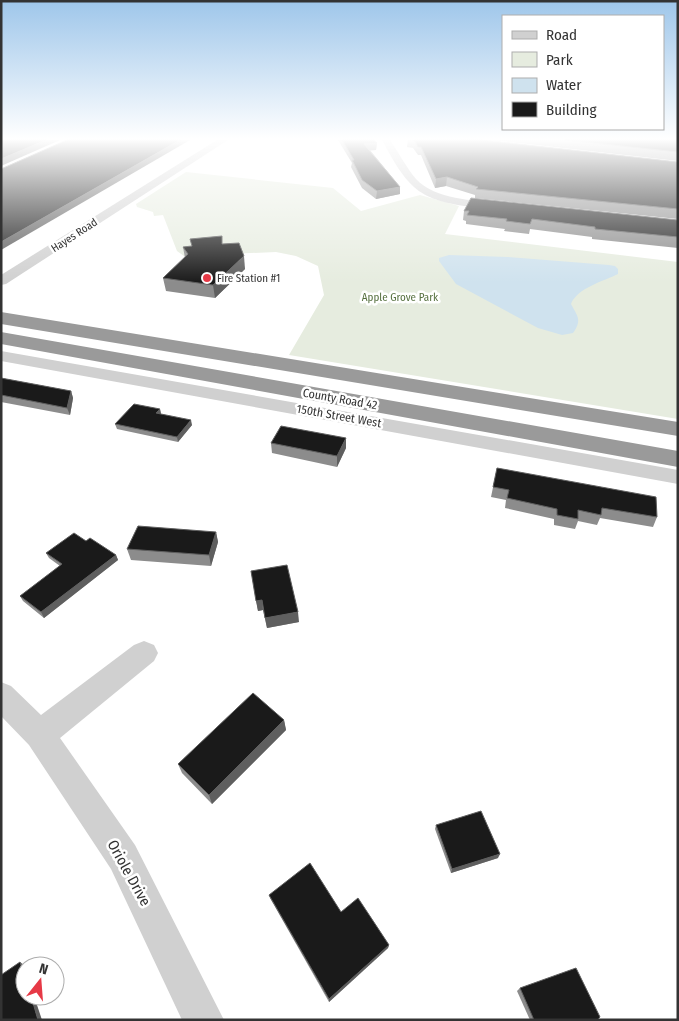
<svg xmlns="http://www.w3.org/2000/svg" width="679" height="1021" font-family="'Fira Sans Condensed',sans-serif">
  <rect width="100%" height="100%" fill="#fff"/>
  <!-- green -->
  <polygon fill="#e6ecdf" points="186,172 333,188 361,211 420,195 459,206 445,234 678,262 678,419 289,355 324,295 318,266 296,256 276,252 184,256 177,251 163,215 154,216 153,212 137,207 136,204"/>
  <!-- water -->
  <path fill="#cfe2ee" d="M449,255L508,257L609,265L615,266L618,269V274C604,281 577,288 571,304C578,317 582,320 573,333L562,335L538,328L456,284L439,261V258Z"/>
  <g fill="none" stroke-linecap="round" stroke-linejoin="round">
    <!-- minor -->
    <g fill="#d0d0d0" fill-rule="evenodd">
      <polygon points="217,140 228,140 6,284 1,285 1,275"/>
      <path d="M382,140H390C399,153 406,167 416,179C436,200 473,200 500,203L506,206C500,212 488,208 480,208C420,201 410,192 382,140Z"/>
      <polygon points="1,351 678,470 678,484 1,361"/>
      <polygon points="144,641 154,645 158,653 154,661 60,738 135,845 224,1020 182,1020 111,869 29,745 1,716 1,682 11,686 41,715 134,645"/>
    </g>
    <!-- highway -->
    <g fill="#9a9a9a" fill-rule="evenodd">
      <polygon points="1,312 678,422 678,436 1,324"/>
      <polygon points="1,332 678,451 678,467 1,344"/>
    </g>
  </g>
  <!-- wall -->
  <g fill="#8c8c8c">
    <polygon points="338,140 374,140 377,143 376,150 370,150 400,187 400,194 376,199 362,188 351,167 352,163"/>
    <polygon points="408,140 483,140 678,162 678,219 475,198 475,195 446,186 435,188 421,155 418,155 413,148 407,147"/>
    <polygon points="493,140 678,140 678,161"/>
    <polygon points="464,211 678,220 678,248 592,239 592,237 530,229 529,234 504,231 505,229 466,224 466,221 463,220"/>
    <polygon points="223,244 245,269 215,298 166,291 163,278 185,258 183,247"/>
    <polygon points="1,378 71,391 73,398 70,415 1,402"/>
    <polygon points="160,409 161,414 192,425 178,442 117,429 115,424"/>
    <polygon points="271,443 346,448 337,467 272,453"/>
    <polygon points="497,468 657,517 653,527 600,518 597,525 578,521 575,529 554,525 554,519 505,508 506,500 491,497"/>
    <polygon points="216,532 218,542 211,566 131,560 127,549"/>
    <polygon points="46,553 116,555 118,560 44,618 23,601 20,596 60,566 49,558"/>
    <polygon points="251,571 299,622 267,628 263,610 258,611"/>
    <polygon points="284,720 286,730 212,804 182,773 178,764"/>
    <polygon points="436,825 498,858 451,873 435,829"/>
    <polygon points="269,895 389,945 388,948 329,1002 270,898"/>
    <polygon points="520,988 597,1020 530,1020 517,991"/>
  </g>
  <!-- shaded-wall -->
  <g fill="#5f5f5f">
    <polygon points="46,140 60,140 1,166 1,159"/>
    <polygon points="180,140 190,140 1,250 1,242"/>
    <polygon points="377,143 376,150 364,151 364,144"/>
    <polygon points="447,177 446,186 435,188 436,179"/>
    <polygon points="400,187 400,194 376,199 377,191"/>
    <polygon points="244,256 245,269 215,298 213,285"/>
    <polygon points="71,391 73,398 70,415 67,408"/>
    <polygon points="160,409 161,414 156,413"/>
    <polygon points="191,420 192,425 178,442 177,437"/>
    <polygon points="346,438 346,448 337,467 337,456"/>
    <polygon points="216,532 218,542 211,566 209,555"/>
    <polygon points="116,555 118,560 44,618 41,612"/>
    <polygon points="262,600 263,610 258,611 256,601"/>
    <polygon points="298,612 299,622 267,628 265,618"/>
    <polygon points="284,720 286,730 212,804 209,795"/>
    <polygon points="500,854 498,858 451,873 452,869"/>
    <polygon points="389,945 388,948 329,1002 329,999"/>
    <polygon points="20,962 24,965 25,967 25,978"/>
    <polygon points="31,996 34,996 42,1020 38,1020"/>
  </g>
  <!-- building -->
  <g fill="#1a1a1a" stroke="#5f5f5f">
    <polygon points="1,140 46,140 1,159"/>
    <polygon points="67,140 180,140 1,242 1,169"/>
    <polygon points="342,140 374,140 377,143 364,144 400,187 377,191 362,180 352,160 354,160"/>
    <polygon points="414,140 483,140 678,162 678,209 476,189 478,187 447,177 436,179 421,147 418,147"/>
    <polygon points="565,140 678,140 678,152"/>
    <polygon points="471,198 678,220 678,237 595,229 595,227 532,219 530,224 506,221 507,219 467,215 469,211 464,211"/>
    <polygon points="222,236 222,244 239,243 244,256 213,285 163,278 188,254 183,247 192,246 190,239"/>
    <polygon points="1,378 71,391 67,408 1,395"/>
    <polygon points="134,404 160,409 156,413 191,420 177,437 115,424"/>
    <polygon points="281,426 346,438 337,456 271,443"/>
    <polygon points="497,468 656,497 657,517 602,508 601,515 578,510 578,519 557,515 557,509 507,498 509,490 493,487"/>
    <polygon points="138,526 216,532 209,555 127,549"/>
    <polygon points="74,533 86,541 90,538 116,555 41,612 20,596 62,564 46,553"/>
    <polygon points="287,565 298,612 265,618 262,600 256,601 251,571"/>
    <polygon points="253,693 284,720 209,795 178,764"/>
    <polygon points="481,811 500,854 452,869 436,825"/>
    <polygon points="310,863 341,912 358,898 389,945 329,999 269,895"/>
    <polygon points="20,962 25,978 25,996 31,996 38,1020 1,1020 1,975"/>
    <polygon points="576,968 600,1017 597,1020 534,1020 520,988"/>
  </g>
  <!-- sky -->
  <linearGradient id="sky" x2="0" y2="1"><stop stop-color="#9ec6ea"/><stop offset="0.49" stop-color="#fff"/><stop offset="1" stop-color="#fff" stop-opacity="0"/></linearGradient>
  <rect width="679" height="283" fill="url(#sky)"/>
  <!-- markers -->
  <circle fill="#e63946" stroke="#fff" stroke-width="2" cx="207" cy="278" r="5"/>
  <g text-anchor="middle" stroke-width="5" stroke-linejoin="round" paint-order="stroke">
    <!-- far-street labels -->
    <g font-size="11" fill="#333" stroke="#fff">
      <text transform="translate(74 235) rotate(-33)" y="4">Hayes Road</text>
    </g>
    <!-- far-poi labels -->
    <g font-size="11" fill="#333" stroke="#fff" text-anchor="start">
      <text x="217" y="282">Fire Station #1</text>
    </g>
    <!-- far-park labels -->
    <g font-size="11" fill="#56703f" stroke="#fff">
      <text x="400" y="301">Apple Grove Park</text>
    </g>
    <!-- street labels -->
    <g font-size="12" fill="#333" stroke="#fff">
      <text transform="translate(340 399) rotate(10)" y="4">County Road 42</text>
      <text transform="translate(339 416) rotate(10)" y="4">150th Street West</text>
    </g>
    <!-- near-street labels -->
    <g font-size="15" fill="#333" stroke="#fff">
      <text transform="translate(129 873) rotate(61)" y="5">Oriole Drive</text>
    </g>
  </g>
  <!-- border -->
  <rect width="679" height="1021" fill="none" stroke="#333333" stroke-width="5"/>
  <!-- legend -->
  <rect x="502" y="15" width="162" height="115" fill="#ffffff" stroke="#adadad"/>
  <rect x="512" y="31" width="25" height="8" fill="#d0d0d0" stroke="#adadad"/>
  <text x="546" y="40" font-size="15" fill="#333333">Road</text>
  <rect x="512" y="52" width="25" height="15" fill="#e6ecdf" stroke="#adadad"/>
  <text x="546" y="65" font-size="15" fill="#333333">Park</text>
  <rect x="512" y="78" width="25" height="15" fill="#cfe2ee" stroke="#adadad"/>
  <text x="546" y="90" font-size="15" fill="#333333">Water</text>
  <rect x="512" y="102" width="25" height="15" fill="#1a1a1a" stroke="#adadad"/>
  <text x="546" y="115" font-size="15" fill="#333333">Building</text>
  <!-- north arrow -->
  <g transform="translate(40 981) rotate(17)"><circle r="24" fill="#ffffff" stroke="#adadad"/>
  <path d="M0-4L9 19L0 12L-9 19Z" fill="#e63946"/>
  <text y="-8" font-size="14" font-weight="bold" text-anchor="middle" fill="#333333">N</text>
  </g>
</svg>
